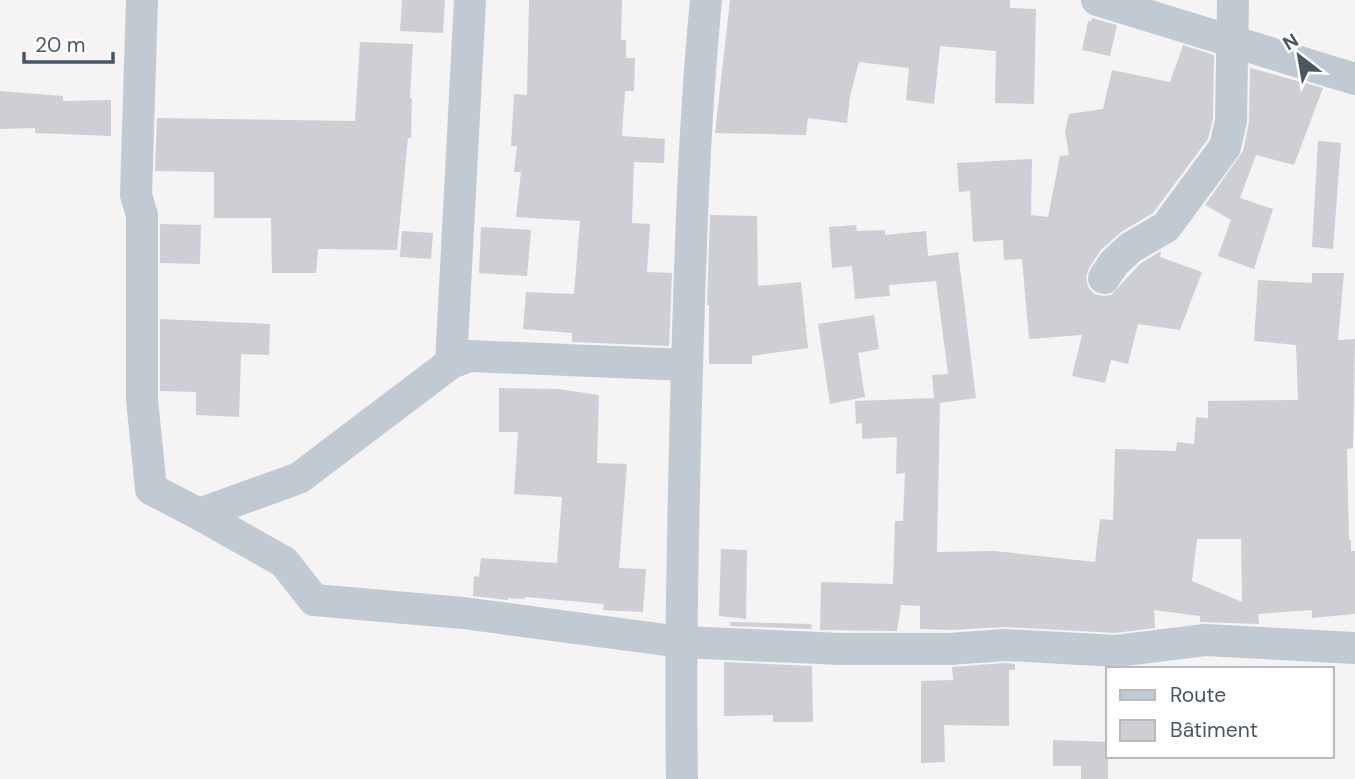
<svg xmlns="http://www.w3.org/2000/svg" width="1355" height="779" font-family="'DM Sans',sans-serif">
  <rect width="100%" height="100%" fill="#f5f3f3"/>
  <!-- building -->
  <g fill="#cdcfd5" fill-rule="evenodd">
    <polygon points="402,0 445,0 443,33 400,31"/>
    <polygon points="529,0 622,0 621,40 626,40 626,58 635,58 634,91 625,91 622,136 665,139 664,163 634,162 632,223 650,224 647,272 672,273 669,346 572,342 572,333 523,329 526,292 574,294 580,221 516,217 521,172 514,172 517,146 511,146 514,94 527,95"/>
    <polygon points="730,0 1010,0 1010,8 1036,9 1034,104 995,103 996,51 940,46 934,104 906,100 909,68 859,62 850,96 847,123 808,118 806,135 715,133"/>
    <polygon points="1092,18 1117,25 1110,56 1082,50 1088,21 1091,21"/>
    <polygon points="360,42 413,44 410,98 412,98 411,138 408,138 397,250 318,249 316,273 272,273 271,218 214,218 214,172 155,171 157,118 355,121"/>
    <polygon points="1183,45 1214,55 1213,119 1208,139 1153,213 1121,232 1101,250 1089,268 1086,277 1088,287 1094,294 1103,296 1111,295 1141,263 1161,251 1160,257 1202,272 1180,330 1138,324 1128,364 1111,360 1105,383 1072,376 1082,335 1029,339 1022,259 1004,260 1003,240 973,242 970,191 959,192 957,163 1032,159 1031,215 1048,217 1060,156 1069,155 1065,131 1069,114 1103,109 1112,70 1170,82"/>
    <polygon points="1250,68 1323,88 1294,165 1256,155 1240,198 1273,209 1254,269 1218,256 1231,220 1205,205 1243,151 1249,122"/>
    <polygon points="0,91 63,96 63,101 111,100 111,136 35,133 35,128 0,129"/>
    <polygon points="1318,141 1341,143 1333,249 1312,247"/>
    <polygon points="710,215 757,216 758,286 801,282 808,348 752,356 752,364 709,364 709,305 707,305"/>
    <polygon points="160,224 201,225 200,264 160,263"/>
    <path d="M856,225L857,231L885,230V235L926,231L928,256L958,252L976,398L940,403L937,552L994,551L1095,562L1100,519L1113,520L1115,449L1176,451L1177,442L1194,444L1196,417L1208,418V401L1298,400L1296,345L1254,341L1258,280L1312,283V273H1344L1338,340L1355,339L1353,448L1347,449L1349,540H1351V551H1355V614L1312,618V610L1258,614L1259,624L1200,622V616L1154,610L1155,628L1115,633L1006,627L951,630L920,629V606L901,605L897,631L820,630L821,582L893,584L895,521H903L905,473L896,474L897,437L862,439V423L856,424L855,401L934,398L932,375L948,374L936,281L889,285L890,296L855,299L852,266L832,268L829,227ZM1197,539H1241L1242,602L1192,581Z"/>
    <polygon points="481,227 531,230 527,276 479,273"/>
    <polygon points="402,231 433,233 431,259 400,257"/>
    <polygon points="874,315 879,349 858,353 865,397 830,404 818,324"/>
    <polygon points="160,319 270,324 269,355 241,354 239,417 196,415 196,392 160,391"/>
    <polygon points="499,388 558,389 599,395 597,463 627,464 619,568 646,569 643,612 603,610 604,604 525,597 525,599 508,598 508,600 473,596 474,576 479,577 481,558 557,563 562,497 514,494 518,432 499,432"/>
    <polygon points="721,549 747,550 746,619 719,616"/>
    <polygon points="730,622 811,624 812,629 730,626"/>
    <polygon points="724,662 812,666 813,722 773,722 773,715 724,716"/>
    <polygon points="1005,663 1015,664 1015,670 1009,670 1009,726 944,725 945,762 921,763 921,681 953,680 952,667"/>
    <polygon points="1053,740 1108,742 1108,779 1081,779 1081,766 1053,766"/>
  </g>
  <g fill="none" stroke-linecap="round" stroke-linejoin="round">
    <!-- minor -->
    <g stroke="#c1cad2" stroke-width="32">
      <polyline points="142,0 136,195 142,215 142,400 151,489 199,514"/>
      <polyline points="1097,0 1355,79"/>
      <polyline points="1104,278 1114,263 1130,248 1166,227 1225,147 1231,121 1233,0"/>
      <polyline points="451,363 470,0"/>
      <polyline points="687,365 470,356 451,363 299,478 199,514 284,562 314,600 463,613 681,642 841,649 949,649 1005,645 1116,651 1205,640 1355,648"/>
      <path d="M682,779C680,653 683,528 686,402C690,268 693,134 706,0"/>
    </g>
  </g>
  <!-- legend -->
  <rect x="1106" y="667" width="228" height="91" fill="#ffffff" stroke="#b7bbc0" stroke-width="2"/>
  <rect x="1120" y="690" width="35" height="10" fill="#c1cad2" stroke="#b7bbc0" stroke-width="2"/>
  <text x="1170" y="702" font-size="21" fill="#4a5661">Route</text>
  <rect x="1120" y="720" width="35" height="21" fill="#cdcfd5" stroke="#b7bbc0" stroke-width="2"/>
  <text x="1170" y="737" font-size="21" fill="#4a5661">Bâtiment</text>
  <!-- north arrow -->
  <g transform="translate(1299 56) rotate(329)" stroke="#ffffff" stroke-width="5" paint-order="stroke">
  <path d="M0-5L12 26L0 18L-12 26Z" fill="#4a5661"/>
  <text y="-10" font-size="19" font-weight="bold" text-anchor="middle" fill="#4a5661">N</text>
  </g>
  <!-- scale -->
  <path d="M24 52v10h89v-10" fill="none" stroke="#4a5661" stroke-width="3.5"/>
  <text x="35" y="52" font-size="21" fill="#4a5661" stroke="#ffffff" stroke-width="5" paint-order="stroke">20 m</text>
</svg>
